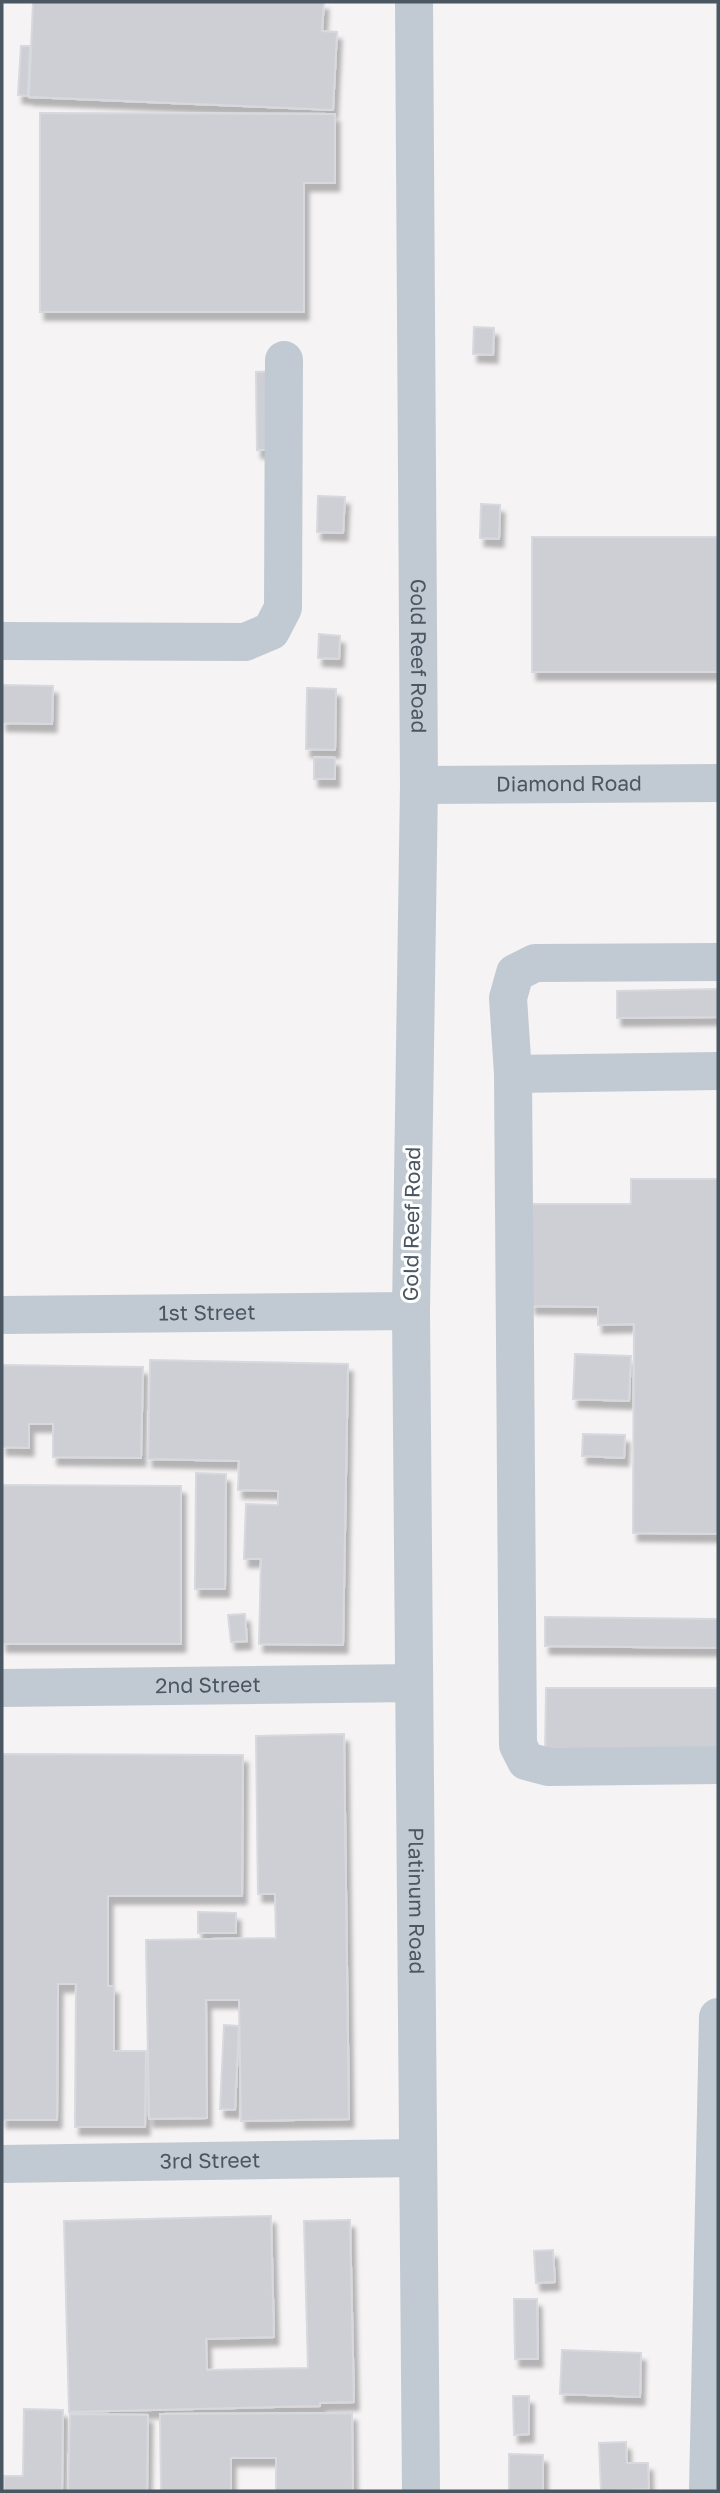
<svg xmlns="http://www.w3.org/2000/svg" width="720" height="2493" font-family="'Golos Text',sans-serif">
  <defs>
    <filter id="shadow"><feDropShadow dx="4.5" dy="8" stdDeviation="2" flood-color="#0004"/></filter>
  </defs>
  <rect width="100%" height="100%" fill="#f5f3f3"/>
  <!-- building -->
  <g fill="#cdcfd5" stroke="#d7d9de" stroke-width="2" filter="url(#shadow)">
    <polygon points="33,2 324,2 322,31 337,32 333,110 29,97"/>
    <polygon points="21,46 30,46 28,96 18,95"/>
    <polygon points="40,113 335,114 335,183 304,183 304,312 40,312"/>
    <polygon points="474,327 494,328 493,355 473,354"/>
    <polygon points="279,371 280,450 257,450 256,372"/>
    <polygon points="318,496 345,497 343,533 317,532"/>
    <polygon points="481,504 500,505 499,539 480,538"/>
    <rect x="532" y="537" width="186" height="135"/>
    <polygon points="319,634 340,636 339,659 318,658"/>
    <polygon points="2,685 53,686 52,724 2,723"/>
    <polygon points="307,688 336,689 335,750 306,749"/>
    <polygon points="314,757 335,758 335,779 314,779"/>
    <polygon points="718,989 718,1017 617,1018 617,991"/>
    <polygon points="631,1179 718,1179 718,1534 633,1533 634,1324 598,1325 598,1307 531,1306 531,1204 631,1204"/>
    <polygon points="575,1354 631,1356 629,1401 573,1399"/>
    <polygon points="150,1360 348,1364 343,1645 259,1644 261,1559 244,1559 246,1504 278,1505 278,1491 238,1490 239,1461 148,1459"/>
    <polygon points="2,1365 143,1367 141,1458 53,1457 53,1424 29,1424 29,1448 2,1447"/>
    <polygon points="583,1434 625,1435 624,1458 582,1456"/>
    <polygon points="196,1473 226,1474 225,1589 195,1589"/>
    <polygon points="2,1485 181,1486 181,1644 2,1644"/>
    <polygon points="245,1614 247,1641 231,1642 228,1615"/>
    <polygon points="545,1617 718,1619 718,1648 545,1646"/>
    <polygon points="546,1688 718,1688 718,1758 545,1758"/>
    <polygon points="344,1734 349,2119 241,2121 239,2000 206,2000 207,2118 149,2119 146,1940 276,1938 275,1894 258,1894 256,1736"/>
    <polygon points="2,1754 243,1755 242,1896 108,1896 108,1986 114,1986 114,2051 146,2051 145,2127 75,2127 76,1984 58,1984 57,2120 2,2120"/>
    <polygon points="198,1912 236,1913 236,1933 198,1933"/>
    <polygon points="224,2025 239,2026 235,2110 220,2109"/>
    <polygon points="271,2216 274,2337 206,2339 207,2370 308,2368 304,2221 350,2220 354,2402 320,2403 320,2406 69,2412 64,2221"/>
    <polygon points="553,2250 555,2282 536,2283 534,2251"/>
    <polygon points="514,2299 537,2299 538,2359 515,2359"/>
    <polygon points="562,2350 641,2353 640,2397 560,2394"/>
    <polygon points="513,2396 529,2396 529,2434 514,2435"/>
    <polygon points="24,2409 63,2410 62,2491 4,2491 4,2476 23,2476"/>
    <polygon points="352,2413 353,2491 276,2491 276,2458 231,2458 231,2491 161,2491 160,2414"/>
    <polygon points="70,2414 148,2415 147,2491 68,2491"/>
    <polygon points="626,2442 627,2463 648,2463 649,2489 601,2491 599,2443"/>
    <polygon points="509,2454 543,2455 543,2491 509,2491"/>
  </g>
  <g fill="none" stroke-linecap="round" stroke-linejoin="round">
    <!-- minor -->
    <g stroke="#c1cad2" stroke-width="38">
      <path id="s1" d="M414,2L419,785L411,1311L421,2491"/>
      <polyline points="2,641 245,642 271,631 283,608 284,360"/>
      <path id="s2" d="M419,785L718,783"/>
      <polyline points="718,962 535,963 515,973 508,998 513,1074 518,1745 526,1761 549,1767 718,1765"/>
      <polyline points="513,1074 718,1071"/>
      <path id="s3" d="M2,1315L411,1311"/>
      <path id="s4" d="M2,1688L414,1683"/>
      <path id="s5" d="M2,2164L418,2158"/>
      <polyline points="708,2491 718,2017"/>
    </g>
  </g>
  <g text-anchor="middle" stroke-width="6" stroke-linejoin="round" paint-order="stroke">
    <!-- street labels -->
    <g font-size="21" fill="#4a5661" stroke="#fff">
      <text dy="7" stroke="none"><textPath href="#s1" startOffset="654">Gold Reef Road</textPath></text>
      <text dy="7" stroke="none"><textPath href="#s2" startOffset="150">Diamond Road</textPath></text>
      <text transform="translate(412 1224) rotate(-89)" y="7">Gold Reef Road</text>
      <text dy="7" stroke="none"><textPath href="#s3" startOffset="205">1st Street</textPath></text>
      <text dy="7" stroke="none"><textPath href="#s4" startOffset="206">2nd Street</textPath></text>
      <text dy="7" stroke="none"><textPath href="#s1" startOffset="1899">Platinum Road</textPath></text>
      <text dy="7" stroke="none"><textPath href="#s5" startOffset="208">3rd Street</textPath></text>
    </g>
  </g>
  <!-- border -->
  <rect width="720" height="2493" fill="none" stroke="#4a5661" stroke-width="7"/>
</svg>
